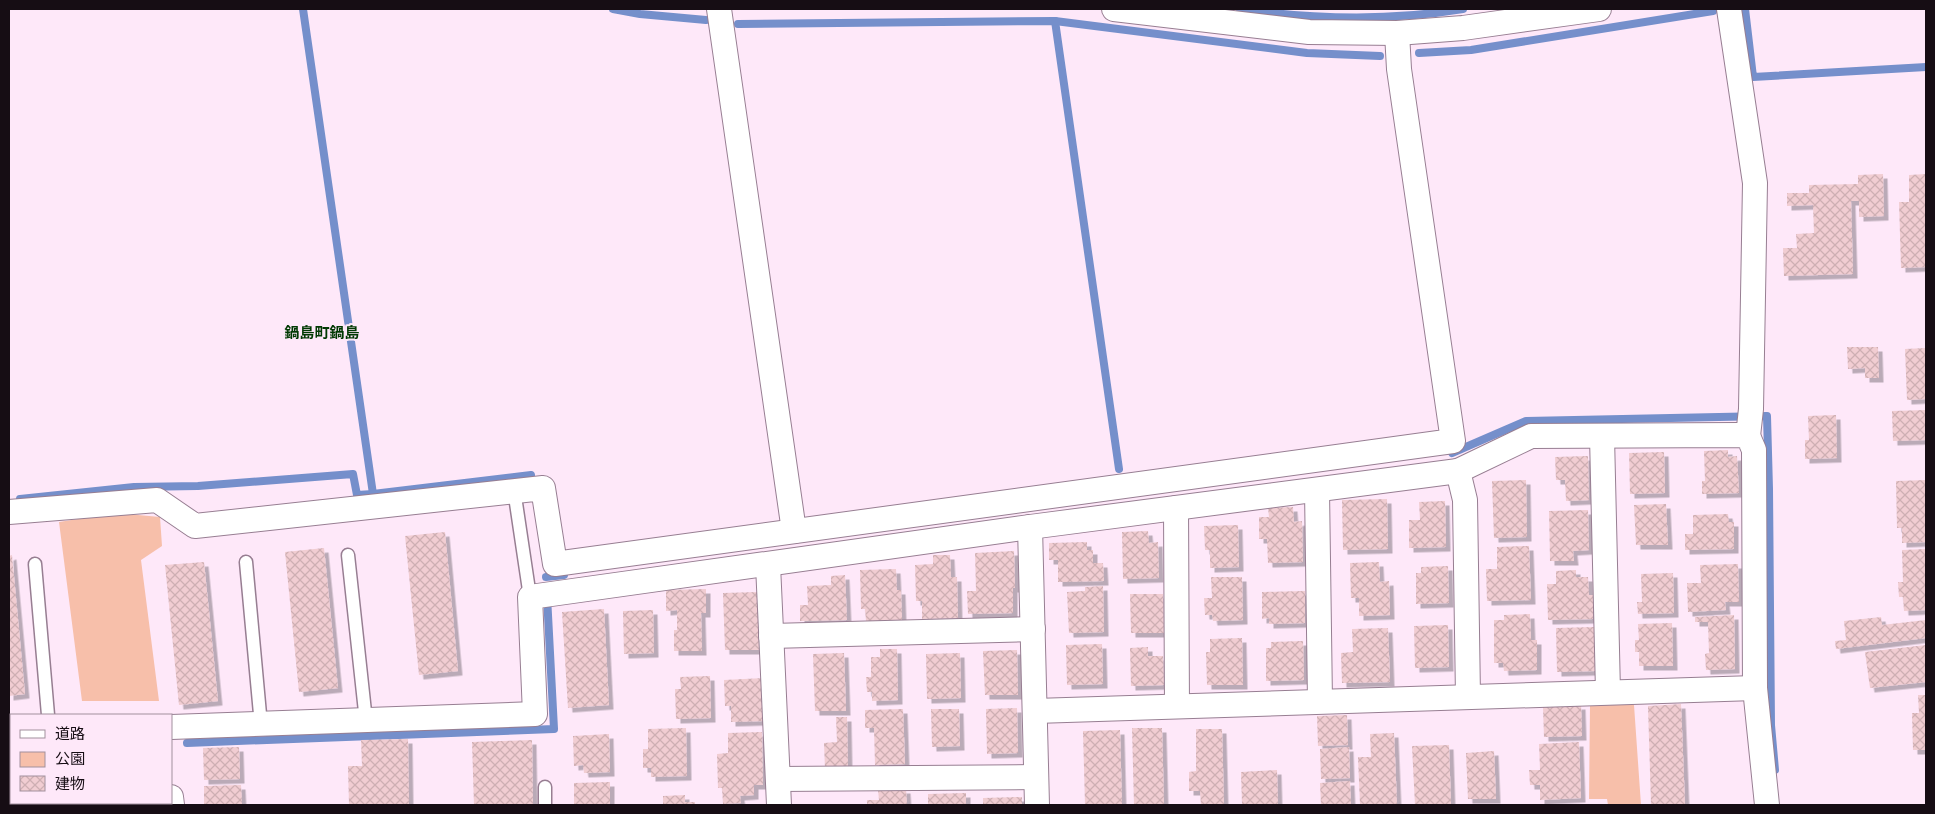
<svg xmlns="http://www.w3.org/2000/svg" width="1935" height="814" font-family="'Times New Roman','Noto Sans JP',serif">
  <defs>
    <pattern id="building-cross-hatch" width="8" height="8" patternUnits="userSpaceOnUse" patternTransform="scale(1.25)"><rect width="8" height="8" fill="#f1cdd2"/><path d="M0 0l8 8M0 8l8-8" fill="none" stroke="#ceafb3"/></pattern>
    <filter id="shadow"><feDropShadow dx="4.5" dy="4.5" stdDeviation="0" flood-color="#0004"/></filter>
  </defs>
  <rect width="100%" height="100%" fill="#fee8f9"/>
  <!-- park -->
  <g fill="#f7bfaa">
    <polygon points="116,513 160,517 162,546 141,560 159,701 82,701 59,522"/>
    <polygon points="1590,705 1634,705 1641,805 1608,805 1607,799 1589,799"/>
  </g>
  <g fill="none" stroke-linecap="round" stroke-linejoin="round">
    <!-- stream -->
    <g stroke="#758fcb" stroke-width="8">
      <polyline points="303,9 373,494"/>
      <polyline points="613,9 640,14 706,20"/>
      <path d="M1240,9C1312,19 1391,21 1463,9"/>
      <polyline points="1745,9 1753,77 1926,67"/>
      <polyline points="1055,21 1119,469"/>
      <polyline points="738,24 1055,21 1307,53 1380,56"/>
      <polyline points="1419,53 1471,50 1713,11"/>
      <polyline points="1452,453 1526,421 1767,416 1769,489 1771,725 1775,770"/>
      <polyline points="20,499 134,487 198,486 353,474 357,495 373,494 531,475"/>
      <polyline points="546,577 564,575"/>
      <polyline points="187,743 554,729 547,596"/>
      <polyline points="9,749 11,749"/>
    </g>
  </g>
  <!-- building -->
  <g fill="url(#building-cross-hatch)" filter="url(#shadow)">
    <polygon points="1883,174 1884,216 1859,217 1859,201 1851,201 1853,274 1784,276 1783,248 1797,248 1796,234 1814,233 1813,205 1787,206 1787,193 1809,193 1809,185 1858,184 1858,175"/>
    <polygon points="1926,174 1926,267 1901,268 1899,202 1909,202 1909,175"/>
    <polygon points="1847,347 1878,347 1879,378 1865,378 1865,368 1848,369"/>
    <polygon points="1926,348 1926,399 1907,400 1905,349"/>
    <polygon points="1926,410 1926,440 1893,441 1892,411"/>
    <polygon points="1836,415 1837,458 1805,459 1805,440 1809,440 1808,416"/>
    <polygon points="1728,450 1728,457 1737,456 1739,493 1702,494 1702,481 1705,481 1704,451"/>
    <polygon points="1664,452 1665,493 1630,494 1629,453"/>
    <polygon points="1588,456 1589,500 1566,501 1565,480 1556,480 1555,457"/>
    <polygon points="1526,480 1527,537 1494,538 1492,481"/>
    <polygon points="1926,480 1926,542 1902,543 1902,528 1897,528 1896,481"/>
    <polygon points="1387,499 1388,549 1343,550 1342,500"/>
    <polygon points="1445,501 1446,547 1409,548 1409,520 1420,520 1419,502"/>
    <polygon points="1666,504 1668,545 1636,545 1634,505"/>
    <polygon points="1293,507 1294,522 1302,521 1303,562 1268,563 1267,539 1259,539 1259,517 1269,517 1268,508"/>
    <polygon points="1588,510 1589,550 1573,551 1574,561 1550,561 1549,511"/>
    <polygon points="1728,514 1729,522 1734,522 1734,549 1685,550 1685,534 1693,534 1693,515"/>
    <polygon points="1238,525 1239,567 1210,568 1210,550 1205,550 1204,526"/>
    <polygon points="1148,531 1149,543 1158,542 1159,578 1123,579 1122,532"/>
    <polygon points="445,532 458,671 419,675 405,536"/>
    <polygon points="1087,542 1087,550 1093,550 1093,563 1103,563 1104,581 1058,582 1058,560 1049,560 1049,543"/>
    <polygon points="1529,546 1531,600 1487,601 1486,569 1497,569 1497,547"/>
    <polygon points="324,548 338,688 299,692 285,552"/>
    <polygon points="1926,549 1926,610 1904,611 1903,597 1899,597 1898,582 1903,582 1902,550"/>
    <polygon points="1014,551 1015,588 1013,588 1013,613 968,614 967,591 976,591 975,553"/>
    <polygon points="12,555 25,694 9,696 9,556"/>
    <polygon points="933,555 950,555 951,577 957,577 958,618 922,619 922,601 916,601 915,565 933,564"/>
    <polygon points="204,562 218,701 179,705 165,565"/>
    <polygon points="1379,562 1380,582 1389,581 1390,615 1359,616 1359,598 1351,598 1350,563"/>
    <polygon points="1738,564 1739,602 1725,602 1726,610 1688,612 1687,583 1701,583 1700,565"/>
    <polygon points="1448,566 1449,603 1416,604 1416,573 1421,573 1421,567"/>
    <polygon points="896,569 897,590 901,590 902,620 866,621 865,609 861,609 860,570"/>
    <polygon points="1576,570 1576,577 1588,577 1589,595 1593,595 1593,619 1548,620 1547,584 1556,584 1556,571"/>
    <polygon points="1673,573 1674,613 1638,614 1637,602 1642,602 1641,574"/>
    <polygon points="845,575 847,620 800,621 800,605 808,605 807,586 831,585 831,576"/>
    <polygon points="1211,577 1242,577 1243,620 1213,621 1212,615 1205,615 1204,598 1212,598"/>
    <polygon points="1103,586 1104,632 1069,633 1067,592 1085,591 1085,587"/>
    <polygon points="706,589 706,613 701,613 702,651 674,651 674,630 677,630 677,610 666,611 666,590"/>
    <polygon points="1305,591 1305,623 1269,624 1269,618 1262,619 1262,592"/>
    <polygon points="757,592 759,650 725,650 723,593"/>
    <polygon points="1130,594 1163,594 1164,633 1131,633"/>
    <polygon points="604,609 609,705 568,708 562,612"/>
    <polygon points="653,610 654,653 624,654 623,611"/>
    <polygon points="1530,614 1531,640 1537,640 1537,670 1504,671 1503,663 1494,663 1494,620 1504,620 1504,615"/>
    <polygon points="1734,615 1735,669 1706,670 1705,654 1709,653 1708,622 1695,622 1695,617"/>
    <polygon points="1881,617 1882,625 1926,620 1926,638 1836,649 1835,641 1846,640 1844,621"/>
    <polygon points="1672,623 1673,666 1639,666 1639,652 1635,652 1635,640 1639,640 1638,624"/>
    <polygon points="1448,625 1449,667 1415,668 1414,626"/>
    <polygon points="1594,627 1595,671 1557,672 1556,628"/>
    <polygon points="1388,628 1390,682 1342,683 1341,653 1353,652 1352,629"/>
    <polygon points="1242,638 1243,685 1207,685 1206,652 1210,652 1210,639"/>
    <polygon points="1303,641 1304,680 1266,681 1266,648 1271,648 1271,642"/>
    <polygon points="1102,644 1103,684 1067,685 1066,645"/>
    <polygon points="1926,645 1926,682 1870,688 1865,652"/>
    <polygon points="1148,647 1148,656 1163,656 1164,685 1131,686 1130,648"/>
    <polygon points="880,649 897,649 898,700 872,701 872,692 867,692 866,677 871,677 871,657 880,657"/>
    <polygon points="1017,650 1018,695 985,695 983,651"/>
    <polygon points="844,653 846,711 815,711 813,654"/>
    <polygon points="960,653 961,698 927,699 926,654"/>
    <polygon points="710,676 711,718 676,719 675,689 681,689 680,677"/>
    <polygon points="766,678 767,721 731,722 731,706 725,706 724,680"/>
    <polygon points="1918,695 1926,695 1926,750 1913,750 1912,713 1919,713"/>
    <polygon points="1681,704 1685,805 1651,805 1648,706"/>
    <polygon points="1581,705 1582,736 1544,737 1543,707"/>
    <polygon points="1017,708 1018,753 987,754 986,709"/>
    <polygon points="903,709 905,764 875,765 874,728 865,728 865,710"/>
    <polygon points="931,709 959,709 960,746 932,747"/>
    <polygon points="1347,715 1348,745 1318,746 1317,716"/>
    <polygon points="836,717 847,717 848,768 825,769 824,743 837,742"/>
    <polygon points="686,728 687,776 651,777 651,768 643,768 643,749 648,749 648,729"/>
    <polygon points="1132,728 1162,728 1164,805 1134,805"/>
    <polygon points="1196,729 1222,729 1224,805 1201,805 1200,791 1189,791 1189,772 1196,771"/>
    <polygon points="1120,730 1122,805 1085,805 1083,731"/>
    <polygon points="762,732 763,785 754,785 754,795 740,796 741,803 723,804 722,788 718,788 717,754 728,753 728,733"/>
    <polygon points="1394,733 1397,804 1360,805 1358,757 1371,757 1370,734"/>
    <polygon points="609,734 610,772 584,773 583,765 574,766 573,736"/>
    <polygon points="408,739 409,805 349,805 348,766 362,766 361,740"/>
    <polygon points="532,740 533,805 474,805 472,742"/>
    <polygon points="1579,742 1581,798 1540,800 1540,785 1530,785 1529,770 1540,770 1539,744"/>
    <polygon points="1449,745 1451,805 1415,805 1412,746"/>
    <polygon points="239,747 240,779 204,780 203,748"/>
    <polygon points="1349,747 1350,778 1321,779 1320,749"/>
    <polygon points="1494,751 1496,799 1468,799 1466,753"/>
    <polygon points="1277,770 1278,805 1242,805 1241,772"/>
    <polygon points="1350,781 1351,805 1321,805 1320,783"/>
    <polygon points="610,782 610,805 574,805 574,783"/>
    <polygon points="241,785 242,805 204,805 204,786"/>
    <polygon points="906,789 907,805 867,805 867,800 879,800 878,790"/>
    <polygon points="966,793 966,805 928,805 928,794"/>
    <polygon points="685,795 685,802 695,802 695,805 663,805 663,796"/>
    <polygon points="1022,797 1022,805 983,805 983,798"/>
    <rect x="47" y="803" width="34" height="2"/>
    <polygon points="118,803 156,803 156,805 119,805"/>
  </g>
  <g fill="none" stroke-linecap="round" stroke-linejoin="round">
    <!-- lane casing -->
    <g stroke="#977e92" stroke-width="15">
      <g id="lane">
        <polyline points="516,503 530,597"/>
        <polyline points="348,555 366,721"/>
        <polyline points="246,562 261,725"/>
        <polyline points="35,564 48,715"/>
        <polyline points="545,787 545,805"/>
      </g>
    </g>
    <!-- street casing -->
    <g stroke="#977e92" stroke-width="26">
      <g id="street">
        <polyline points="719,9 794,531"/>
        <polyline points="1114,9 1309,32 1397,33 1463,28 1599,9"/>
        <polyline points="1729,9 1755,183 1751,409 1748,436"/>
        <polyline points="1602,436 1608,692"/>
        <polyline points="1458,471 1465,500 1468,697"/>
        <polyline points="1317,490 1320,701"/>
        <polyline points="1176,508 1177,706"/>
        <polyline points="9,512 157,500 195,526 543,488 555,564 1453,441 1399,69 1397,33"/>
        <polyline points="1030,527 1037,805"/>
        <polyline points="768,565 779,805"/>
        <polyline points="771,636 1033,629"/>
        <polyline points="1035,711 1755,688"/>
        <polyline points="171,727 535,714 530,597 1030,527 1458,471 1531,436 1737,435 1748,436 1754,450 1755,688 1767,805"/>
        <polyline points="9,733 11,733"/>
        <polyline points="778,779 1036,777"/>
        <polyline points="171,797 172,805"/>
      </g>
    </g>
    <!-- lane -->
    <use href="#lane" stroke="#fff" stroke-width="12"/>
    <!-- street -->
    <use href="#street" stroke="#fff" stroke-width="24"/>
  </g>
  <g text-anchor="middle" stroke-width="4" stroke-linejoin="round" paint-order="stroke">
    <!-- quarter labels -->
    <g font-size="15" font-weight="bold" fill="#003902" stroke="#fee8f9">
      <text x="322" y="338">鍋島町鍋島</text>
    </g>
  </g>
  <!-- border -->
  <rect width="1935" height="814" fill="none" stroke="#160d14" stroke-width="20"/>
  <!-- legend -->
  <rect x="10" y="714" width="162" height="90" fill="#fee8f9" stroke="#a1909d"/>
  <rect x="20" y="730" width="25" height="8" fill="#ffffff" stroke="#a1909d"/>
  <text x="55" y="739" font-size="15" fill="#160d14">道路</text>
  <rect x="20" y="752" width="25" height="15" fill="#f7bfaa" stroke="#a1909d"/>
  <text x="55" y="764" font-size="15" fill="#160d14">公園</text>
  <rect x="20" y="776" width="25" height="15" fill="url(#building-cross-hatch)" stroke="#a1909d"/>
  <text x="55" y="789" font-size="15" fill="#160d14">建物</text>
</svg>
